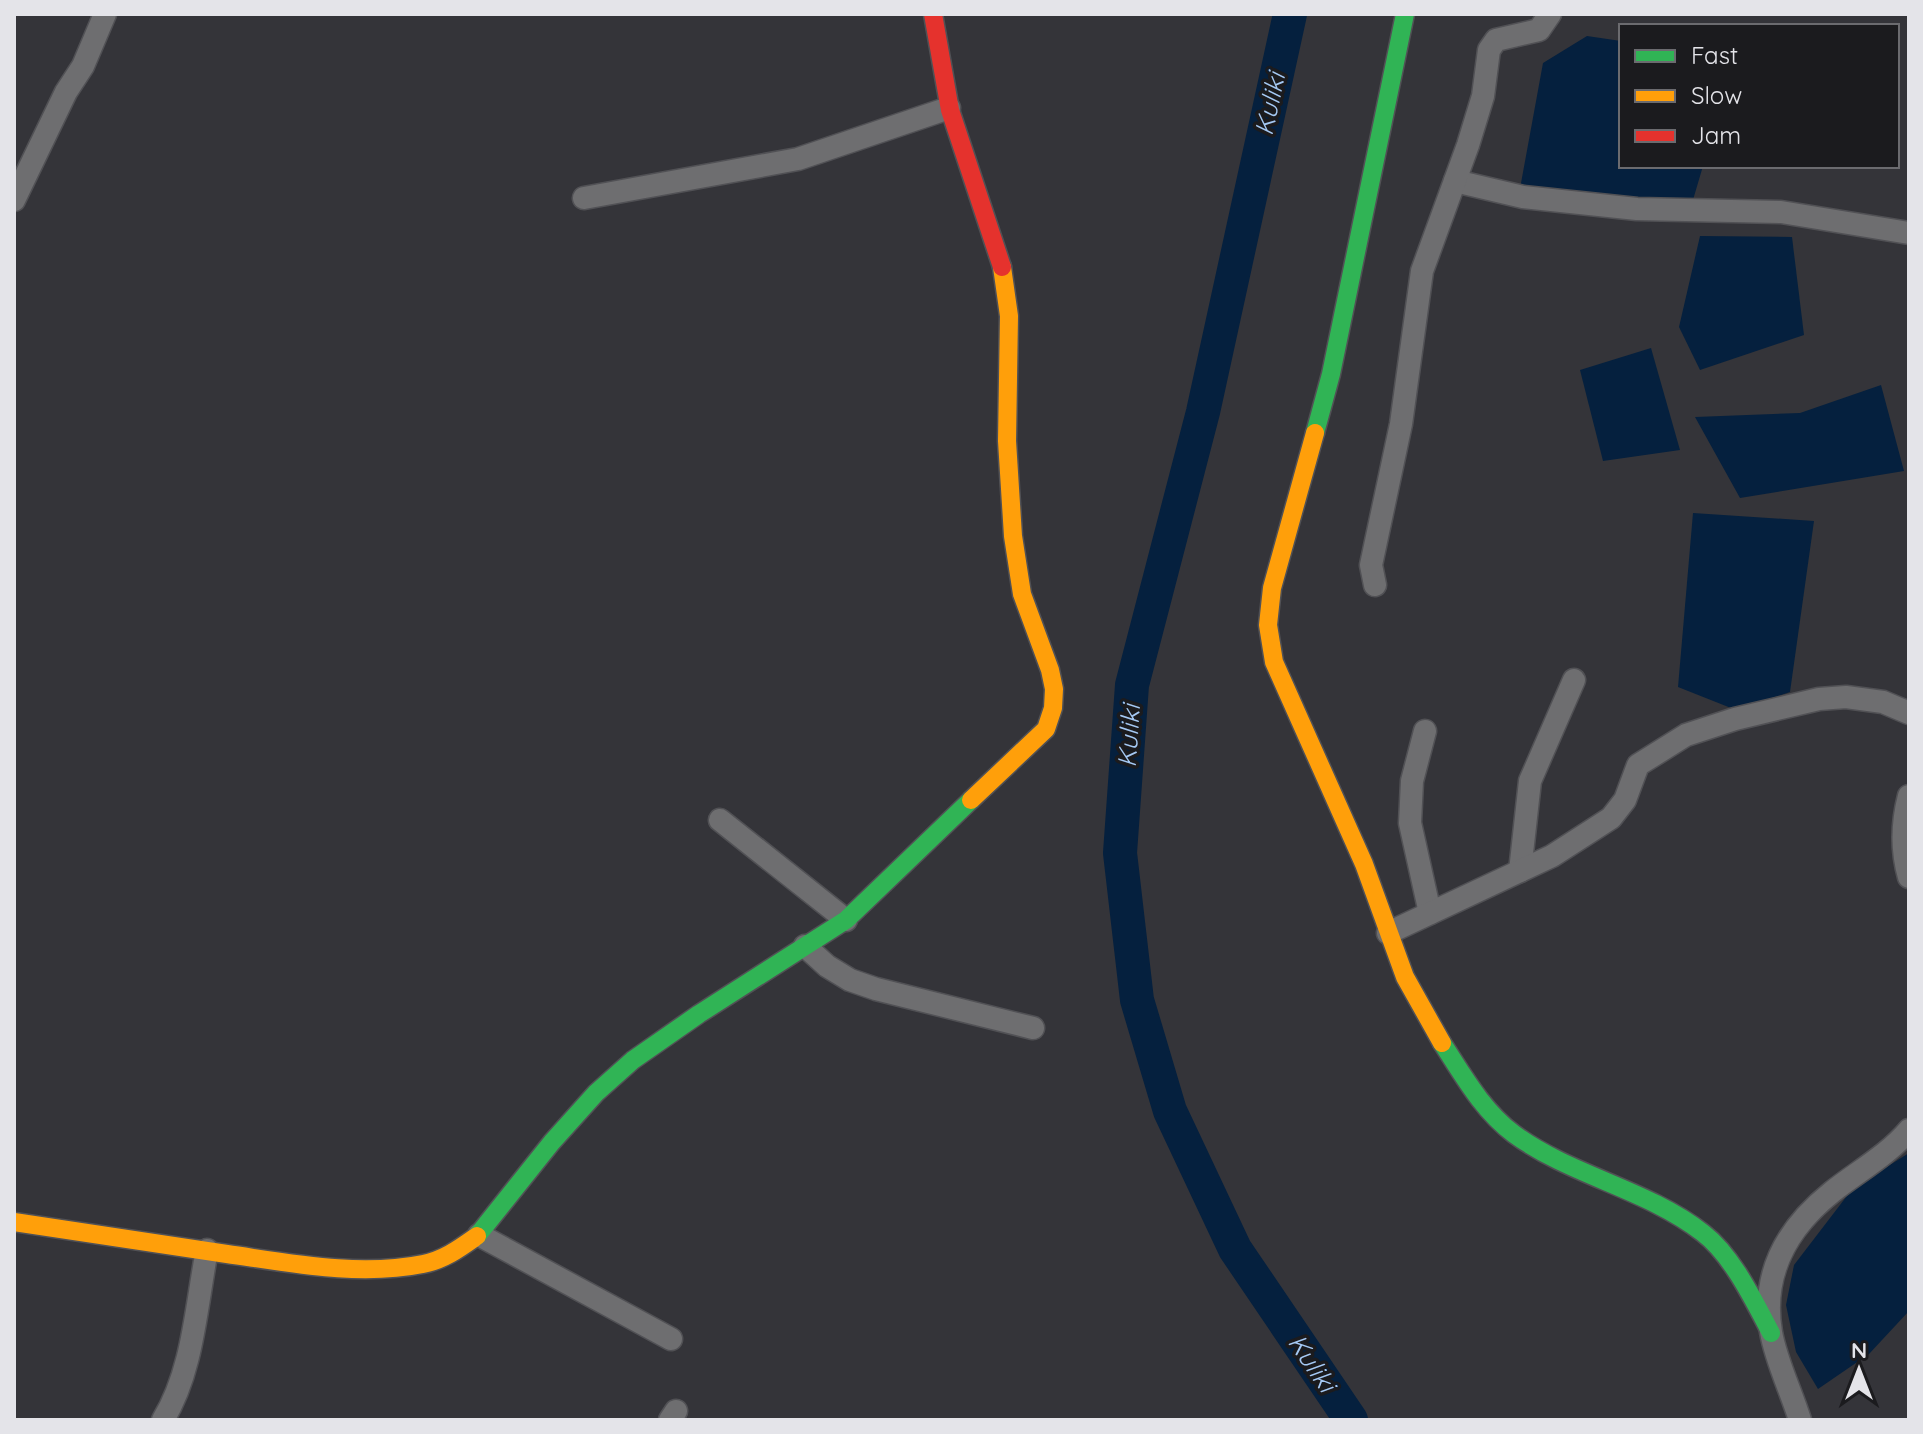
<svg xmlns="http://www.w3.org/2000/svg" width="1923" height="1434" font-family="Quicksand,sans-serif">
  <rect width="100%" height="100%" fill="#343439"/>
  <!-- water -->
  <g fill="#05203e">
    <polygon points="1587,36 1621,41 1621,166 1703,166 1690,210 1519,194 1543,63"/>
    <polygon points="1700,236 1792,237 1804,335 1700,370 1679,327"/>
    <polygon points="1651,348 1680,450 1603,461 1580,370"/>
    <polygon points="1881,385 1904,471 1740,498 1695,417 1800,413"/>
    <polygon points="1693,513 1814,521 1790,692 1736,710 1678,687"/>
    <polygon points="1909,1153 1909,1311 1869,1354 1818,1389 1796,1352 1786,1305 1794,1265 1853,1188"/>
  </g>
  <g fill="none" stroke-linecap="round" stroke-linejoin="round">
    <!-- river -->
    <polyline stroke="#05203e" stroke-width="34" points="1290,14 1203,412 1132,685 1120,853 1137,1000 1170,1111 1235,1249 1351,1420"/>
    <!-- street casing -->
    <g stroke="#515155" stroke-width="25">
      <g id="street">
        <polyline points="1455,181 1523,197 1637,209 1781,212 1909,233"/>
        <polyline points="584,198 798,159 949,108"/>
        <polyline points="14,200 66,92 83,66 105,14"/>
        <polyline points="1375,585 1371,565 1401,424 1422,271 1468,145 1483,96 1489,50 1496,40 1539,30 1550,14"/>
        <polyline points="1425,731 1412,781 1410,823 1430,913"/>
        <path d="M1909,796C1902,823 1901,849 1909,877"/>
        <polyline points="720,820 846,920"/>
        <polyline points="1520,871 1530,781 1574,680"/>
        <polyline points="1388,933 1552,856 1594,829 1611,818 1625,800 1638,765 1686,735 1735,719 1819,699 1846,697 1883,702 1909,713"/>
        <polyline points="805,946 827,966 850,980 876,989 1033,1028"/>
        <polyline points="479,1235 671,1339"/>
        <path d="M163,1420C193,1371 196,1307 207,1250"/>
        <polyline points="670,1420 676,1411"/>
        <path d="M1800,1420C1791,1391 1776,1361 1771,1332C1761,1273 1787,1228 1832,1192C1857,1172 1888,1155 1909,1130"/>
      </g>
    </g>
    <!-- fast casing -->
    <g stroke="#515155" stroke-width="21">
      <g id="fast">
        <polyline points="1315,433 1331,374 1405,14"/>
        <path d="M1442,1043C1463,1075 1482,1110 1514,1134C1571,1176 1647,1189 1703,1233C1732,1255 1754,1301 1771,1333"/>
        <polyline points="477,1236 552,1142 596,1093 633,1060 699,1014 846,920 971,800"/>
      </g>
    </g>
    <!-- slow casing -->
    <g stroke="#515155" stroke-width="21">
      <g id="slow">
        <polyline points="1315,433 1272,588 1268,625 1274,662 1364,864 1405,977 1442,1043"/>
        <polyline points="971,800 1046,729 1053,708 1054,689 1050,670 1022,594 1013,536 1007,441 1009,316 1002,267"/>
        <path d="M14,1222C85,1233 156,1243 227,1254C290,1263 359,1277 423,1264C444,1260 460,1248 477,1236"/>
      </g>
    </g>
    <!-- jam casing -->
    <g stroke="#515155" stroke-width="21">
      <polyline id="jam" points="933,14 950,110 1002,267"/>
    </g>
    <!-- street -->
    <use href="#street" stroke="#6e6e70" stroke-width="22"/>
    <!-- fast -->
    <use href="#fast" stroke="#30b455" stroke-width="18"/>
    <!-- slow -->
    <use href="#slow" stroke="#ff9f0a" stroke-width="18"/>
    <!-- jam -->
    <use href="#jam" stroke="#e5322d" stroke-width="18"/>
  </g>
  <g text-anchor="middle" stroke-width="7" stroke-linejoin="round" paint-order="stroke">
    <!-- water labels -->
    <g font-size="26" font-style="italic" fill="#a5c9f4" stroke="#1b1b1e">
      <text transform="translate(1270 104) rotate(-78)" y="9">Kuliki</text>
      <text transform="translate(1129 736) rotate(-86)" y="9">Kuliki</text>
      <text transform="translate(1312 1363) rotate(56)" y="9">Kuliki</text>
    </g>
  </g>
  <!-- border -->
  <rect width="1923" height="1434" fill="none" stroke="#e4e4e9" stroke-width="32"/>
  <!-- legend -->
  <rect x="1619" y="24" width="280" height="144" fill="#1b1b1e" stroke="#6b6b6f" stroke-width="2"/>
  <rect x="1635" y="50" width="40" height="12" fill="#30b455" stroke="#6b6b6f" stroke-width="2"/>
  <text x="1691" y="64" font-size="24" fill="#e4e4e9">Fast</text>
  <rect x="1635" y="90" width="40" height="12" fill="#ff9f0a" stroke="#6b6b6f" stroke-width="2"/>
  <text x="1691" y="104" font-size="24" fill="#e4e4e9">Slow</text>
  <rect x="1635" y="130" width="40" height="12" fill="#e5322d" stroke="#6b6b6f" stroke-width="2"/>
  <text x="1691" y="144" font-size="24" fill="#e4e4e9">Jam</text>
  <!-- north arrow -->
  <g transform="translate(1859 1370)" stroke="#1b1b1e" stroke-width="6" paint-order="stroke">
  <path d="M0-6L14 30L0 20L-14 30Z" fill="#e4e4e9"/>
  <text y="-12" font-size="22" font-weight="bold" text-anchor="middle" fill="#e4e4e9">N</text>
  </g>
</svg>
